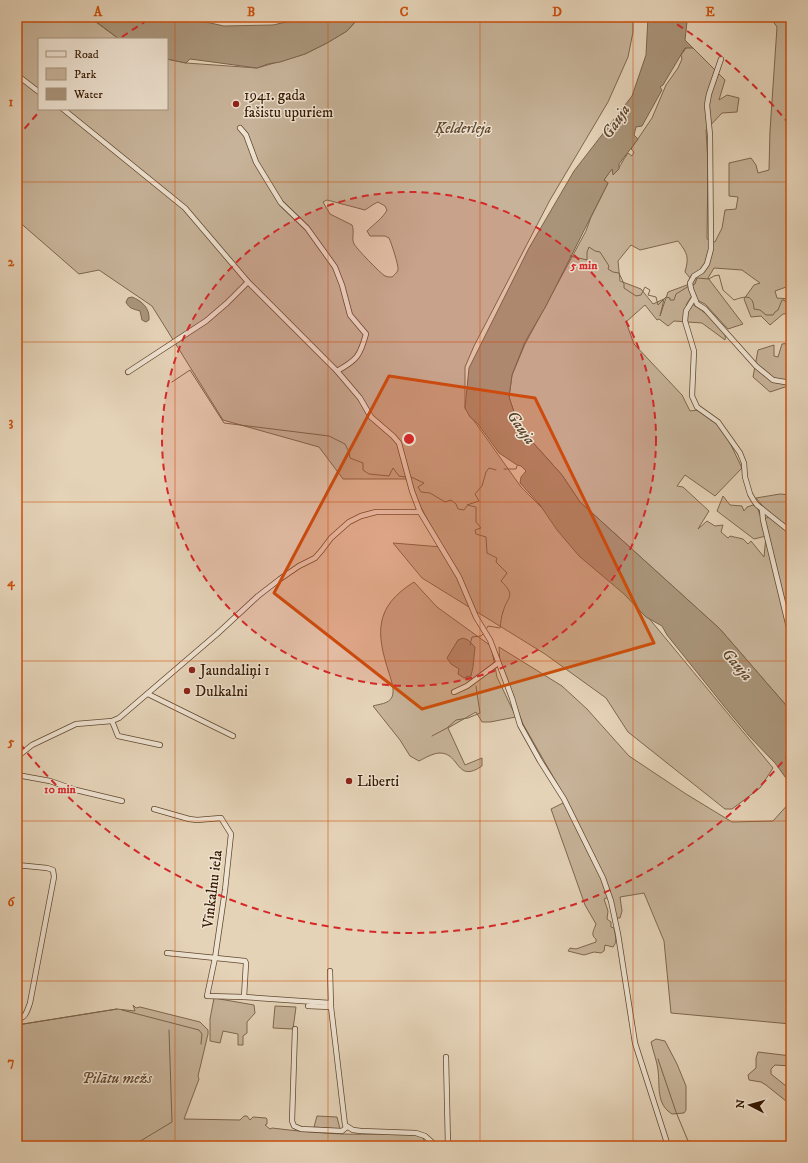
<svg xmlns="http://www.w3.org/2000/svg" width="808" height="1163" font-family="'IM FELL DW Pica',serif">
  <rect width="100%" height="100%" fill="#e5d3b8"/>
  <filter id="stains"><feTurbulence type="fractalNoise" baseFrequency=".005" numOctaves="4"/><feColorMatrix values="0 0 0 0 .2 0 0 0 0 .09 0 0 0 0 .02 0 0 0 .5 -.17"/></filter>
  <radialGradient id="worn" r=".72"><stop offset=".6" stop-color="#630" stop-opacity="0"/><stop offset="1" stop-color="#630" stop-opacity=".3"/></radialGradient>
  <!-- green -->
  <g fill="#c7b399" stroke="#7e664c" fill-rule="evenodd">
    <path d="M17,17H89L119,39H39V109H167V59L186,63L257,68L305,54L327,43L347,31L360,17H633V32L628,57L608,102L550,200L474,346L465,367V408L521,487L633,599L773,768L760,788L732,809H725L628,732L606,698L545,654L422,578L393,543L442,547L406,479H343L319,447L223,420L152,306L99,270L79,274L17,220ZM327,200L365,210L374,204L378,202L385,206L387,210C383,218 374,224 367,231L370,236H385L389,238C391,242 399,266 398,270C397,273 394,275 392,277C389,277 388,277 385,276C380,273 357,249 354,244C351,237 355,233 352,225L330,214L323,202Z"/>
    <path d="M770,17H791V283L789,286L775,291L777,298L791,299V313L783,314L770,325L761,316L751,317L744,299L754,285L760,283L742,270L714,268L708,278L743,324L728,329L705,304L691,297L686,305L691,308L692,304C701,310 729,328 725,340L702,323L674,321L668,326L659,319L657,320L645,305L626,322L634,344L682,395L690,411L698,410L716,422L729,441L742,468L715,496L685,475L677,486L683,487L709,511L698,529L707,521L715,526L723,525L721,532L728,538L730,536L743,539L748,544L751,541L764,557L766,536L754,539L717,511L723,496L730,505L742,506L744,511L747,507L753,505L757,507L762,520L771,516L756,498L780,494L791,495V711L720,629L580,502L562,475L519,427L509,397L512,375L525,344L586,231L591,217L608,183L604,180L612,168L614,174C620,168 622,161 628,153L632,156L634,152L631,149L652,118L666,85L678,68L682,59L681,55L689,44L725,80L719,100L727,95L739,98L737,112L722,113L706,130L708,163L707,239L715,242L722,228L725,210L736,209L738,197L729,196V163L751,158L756,165L758,173L769,170L770,131L777,27ZM678,241C688,254 689,257 685,272L691,279L687,285L668,292L660,316L664,299L653,304L641,289L620,281L618,261L631,245L640,250Z"/>
    <polygon points="791,343 791,385 770,392 753,377 758,350 774,345 774,356 778,357 782,344"/>
    <path d="M414,582L437,607L491,646L497,677L516,717L490,722H482L476,712L448,728L465,765L482,758V766C456,784 460,753 440,753C433,753 425,758 419,761L410,756L400,740L373,706C379,704 389,704 392,697C395,690 391,680 389,673C376,633 374,607 414,582Z"/>
    <path d="M499,647L562,686L587,709L629,756L686,794L732,822L773,821L791,801V1024L671,1013L664,941L644,893L620,897L622,911L620,918H615L611,896L604,899L608,911L607,919L611,922V927L614,928C615,935 618,941 613,947L605,945L604,951L601,953L594,952L584,955L568,951L570,948L576,949L596,942V939C590,935 594,930 596,924L585,905L551,809L567,801L523,724L500,664Z"/>
    <polygon points="214,998 254,1005 255,1013 247,1022 247,1033 243,1036 243,1045 238,1045 238,1034 223,1031 220,1043 210,1041 210,1019"/>
    <path d="M133,1005L136,1008L140,1007L200,1022L208,1030V1034L198,1076L199,1079L184,1119L240,1120L244,1116H247L250,1120L253,1117L266,1118L267,1119V1124L265,1125L270,1129L272,1128C296,1131 319,1133 342,1134C369,1135 396,1132 422,1136L427,1146H17V1025L117,1009L135,1011Z"/>
    <polygon points="275,1006 296,1007 293,1029 273,1028"/>
    <path d="M656,1039L665,1041L677,1064L686,1086V1110L684,1113L672,1114C656,1104 660,1087 658,1070C657,1061 653,1051 651,1042Z"/>
    <polygon points="758,1052 791,1056 791,1066 775,1065 771,1069 771,1074 786,1086 789,1086 791,1084 791,1105 766,1085 761,1082 749,1080 748,1075 756,1068 756,1058"/>
    <polygon points="317,1116 337,1117 340,1129 314,1127"/>
  </g>
  <!-- water -->
  <g fill="#a99479" stroke="#7b6349">
    <polygon points="90,17 183,17 224,26 273,25 308,17 359,17 347,31 327,43 305,54 280,62 268,64 257,68 190,59 186,63 167,59 167,39 119,39"/>
    <polygon points="648,17 691,17 687,22 685,40 693,48 685,48 663,85 660,87 662,90 642,126 636,127 634,135 638,139 619,164 619,169 613,175 612,169 604,180 608,183 546,306 525,342 512,375 509,397 519,427 562,475 580,502 720,629 791,711 791,785 775,763 749,736 724,706 667,635 662,626 646,617 624,594 579,556 557,530 540,505 520,483 521,477 526,471 521,466 517,465 499,453 478,424 470,417 465,408 469,368 529,248 574,171 632,96 646,55"/>
    <path d="M132,297C142,301 150,308 149,320L146,322L142,320L140,311C134,309 129,309 126,302L128,298Z"/>
    <polygon points="463,638 468,640 475,647 473,667 471,676 464,678 458,674 459,669 451,664 447,658 458,640"/>
  </g>
  <g fill="none" stroke-linecap="round" stroke-linejoin="round">
    <!-- stream -->
    <g stroke="#7b6349" stroke-width="1">
      <polyline points="570,256 587,260 587,252 589,247 595,251 600,252 609,266 608,269 613,272 619,273 624,284 624,288 636,296 641,295 645,287 650,290 648,295 656,297 658,305 666,297 670,298 670,300 674,300 676,294 689,286"/>
      <path d="M692,285L695,284L697,278L709,279L714,276L719,275L723,290L734,300C746,296 753,294 754,309L760,310L766,315H773L775,312L778,310L782,300H784L791,308"/>
      <polyline points="172,382 190,370 224,423 329,436 345,444 349,452 350,458 363,463 363,470 369,474 389,476 393,468 399,476 406,477"/>
      <polyline points="504,469 516,469 517,466"/>
      <polyline points="411,477 424,483 418,487 421,492 430,493 445,502 451,500 456,504 458,509 464,510 467,506"/>
      <path d="M487,628L488,626L500,628C501,622 501,617 503,612C507,596 517,597 501,581L507,573L496,562L497,558L487,553L486,537L476,534L475,530L481,528L476,522V507L467,505L479,501L475,494L482,486L486,472L489,468L496,470"/>
      <polyline points="470,645 472,637 481,636 484,633"/>
      <polyline points="467,676 468,680"/>
      <polyline points="432,736 447,728 456,720 468,718 480,713 476,686"/>
      <polyline points="122,1010 199,1030 202,1034 201,1044"/>
      <polyline points="17,1025 117,1009"/>
      <polyline points="658,1059 676,1112 688,1141 697,1142 698,1146"/>
      <polyline points="132,1146 172,1122 169,1030"/>
    </g>
    <!-- minor casing -->
    <g stroke="#61482e" stroke-width="6">
      <g id="minor">
        <polyline points="721,59 709,94 707,105 710,135 711,249 707,264 702,271 694,276 690,283 691,289 697,304 705,309 756,366 773,380 791,383"/>
        <polyline points="17,75 39,92"/>
        <polyline points="63,109 185,208 248,282 337,371"/>
        <path d="M240,128L246,135L256,162L281,203L307,228L335,267L342,285L350,315L366,334C360,356 357,360 337,371L360,398L371,417L393,436L399,443L412,491L420,512L459,577L476,617L490,640L512,698L520,725L540,761L564,799L603,878L611,901L618,934L635,1043L668,1146"/>
        <polyline points="694,298 686,311 685,321 694,351 692,396 697,407 718,422 740,453 744,463 745,477 750,494 754,501 757,505 791,532"/>
        <polyline points="128,372 206,321 227,303 248,282"/>
        <polyline points="762,509 763,520 791,636"/>
        <polyline points="454,692 467,686 498,663"/>
        <polyline points="148,694 233,736"/>
        <polyline points="112,721 118,736 160,745"/>
        <polyline points="17,757 32,745 76,724 112,721 119,718 217,634 258,596 280,579 299,566 315,558 322,550 331,538 349,522 361,516 376,512 420,512"/>
        <polyline points="17,775 50,781 76,790 122,801"/>
        <polyline points="154,809 189,819 197,820 221,818 231,834 225,890 215,958 207,996 244,997"/>
        <path d="M17,865L47,868L53,870L54,877L30,1003C27,1011 26,1018 17,1019"/>
        <polyline points="167,953 245,961 246,963 244,997 330,1003"/>
        <polyline points="330,971 331,1007 345,1125 353,1130 361,1131 416,1133 425,1136 434,1144"/>
        <polyline points="308,1006 331,1007"/>
        <polyline points="295,1029 292,1121 294,1126 301,1129 342,1131 347,1127"/>
        <polyline points="446,1057 448,1146"/>
        <polyline points="434,1144 448,1146"/>
      </g>
    </g>
    <!-- minor -->
    <use href="#minor" stroke="#eee2d1" stroke-width="4.5"/>
  </g>
  <!-- marked area -->
  <path fill="#cd4f0a" fill-opacity="0.2" stroke="#cd4f0a" stroke-width="3" stroke-linejoin="round" d="M389,376L535,398L654,643L422,709L274,593Z"/>
  <!-- grid -->
  <path fill="none" stroke="#cd4f0a" stroke-width="1" stroke-opacity="0.55" d="M175,17V1146M328,17V1146M480,17V1146M633,17V1146M17,182H791M17,342H791M17,502H791M17,661H791M17,821H791M17,981H791"/>
  <!-- distance rings -->
  <circle cx="409" cy="439" r="247" fill="#d62828" fill-opacity=".12"/>
  <g fill="none" stroke="#d62828" stroke-width="2" stroke-dasharray="7 5">
    <circle cx="409" cy="439" r="247"/>
    <path d="M790 753A494 494 0 0 1 17 740M17 138A494 494 0 0 1 39 112M122 37A494 494 0 0 1 151 18M667 18A494 494 0 0 1 790 125"/>
  </g>
  <!-- markers -->
  <g fill="#8f2418" stroke="#eee2d1" stroke-width="1.5">
    <circle cx="236" cy="104" r="4"/>
    <circle cx="192" cy="670" r="4"/>
    <circle cx="187" cy="691" r="4"/>
    <circle cx="349" cy="781" r="4"/>
  </g>
  <g text-anchor="middle" stroke-width="3" stroke-linejoin="round" paint-order="stroke">
    <!-- poi labels -->
    <g font-size="15" fill="#351900" stroke="#eee2d1" text-anchor="start">
      <text x="244" y="100">1941. gada<tspan x="244" dy="17">fašistu upuriem</tspan></text>
      <text x="200" y="675">Jaundaliņi 1</text>
      <text x="195" y="696">Dulkalni</text>
      <text x="357" y="786">Liberti</text>
    </g>
    <!-- park labels -->
    <g font-size="15" font-style="italic" fill="#61472e" stroke="#eee2d1">
      <text x="463" y="133">Ķelderleja</text>
      <text x="117" y="1083">Pilātu mežs</text>
    </g>
    <!-- street labels -->
    <g font-size="15" fill="#351900" stroke="#eee2d1">
      <text transform="translate(212 889) rotate(-83)" y="5">Vīnkalnu iela</text>
    </g>
    <!-- water labels -->
    <g font-size="16" font-style="italic" fill="#5e442a" stroke="#eee2d1">
      <text transform="translate(615 121) rotate(-56)" y="6">Gauja</text>
      <text transform="translate(522 427) rotate(55)" y="6">Gauja</text>
      <text transform="translate(738 664) rotate(49)" y="6">Gauja</text>
    </g>
  </g>
  <circle cx="409" cy="439" r="6" fill="#d62828" stroke="#eee2d1" stroke-width="2"/>
  <g font-size="12" text-anchor="middle" font-weight="bold" fill="#d62828" stroke="#eee2d1" stroke-width="3" stroke-linejoin="round" paint-order="stroke">
    <text x="584" y="269">5 min</text>
    <text x="60" y="793">10 min</text>
  </g>
  <!-- margin -->
  <rect width="808" height="1163" fill="none" stroke="#e5d3b8" stroke-width="44"/>
  <!-- legend -->
  <rect x="38" y="38" width="130" height="72" fill="#eee2d1" stroke="#a4927d"/>
  <rect x="46" y="51" width="20" height="6" fill="#eee2d1" stroke="#a4927d"/>
  <text x="74" y="58" font-size="12" fill="#351900">Road</text>
  <rect x="46" y="68" width="20" height="12" fill="#c7b399" stroke="#a4927d"/>
  <text x="74" y="78" font-size="12" fill="#351900">Park</text>
  <rect x="46" y="88" width="20" height="12" fill="#a99479" stroke="#a4927d"/>
  <text x="74" y="98" font-size="12" fill="#351900">Water</text>
  <!-- north arrow -->
  <g transform="translate(750 1105) rotate(276)" stroke="#eee2d1" stroke-width="3" paint-order="stroke">
  <path d="M0-3L7 15L0 10L-7 15Z" fill="#351900"/>
  <text y="-6" font-size="11" font-weight="bold" text-anchor="middle" fill="#351900">N</text>
  </g>
  <rect x="22" y="22" width="764" height="1119" fill="none" stroke="#cd4f0a" stroke-width="1.5"/>
  <g font-size="13" text-anchor="middle" font-weight="bold" fill="#cd4f0a">
    <text x="98" y="16">A</text>
    <text x="251" y="16">B</text>
    <text x="404" y="16">C</text>
    <text x="557" y="16">D</text>
    <text x="710" y="16">E</text>
    <text x="11" y="106">1</text>
    <text x="11" y="266">2</text>
    <text x="11" y="426">3</text>
    <text x="11" y="586">4</text>
    <text x="11" y="746">5</text>
    <text x="11" y="906">6</text>
    <text x="11" y="1066">7</text>
  </g>
  <rect width="100%" height="100%" filter="url(#stains)"/>
  <rect width="100%" height="100%" fill="url(#worn)"/>
</svg>
